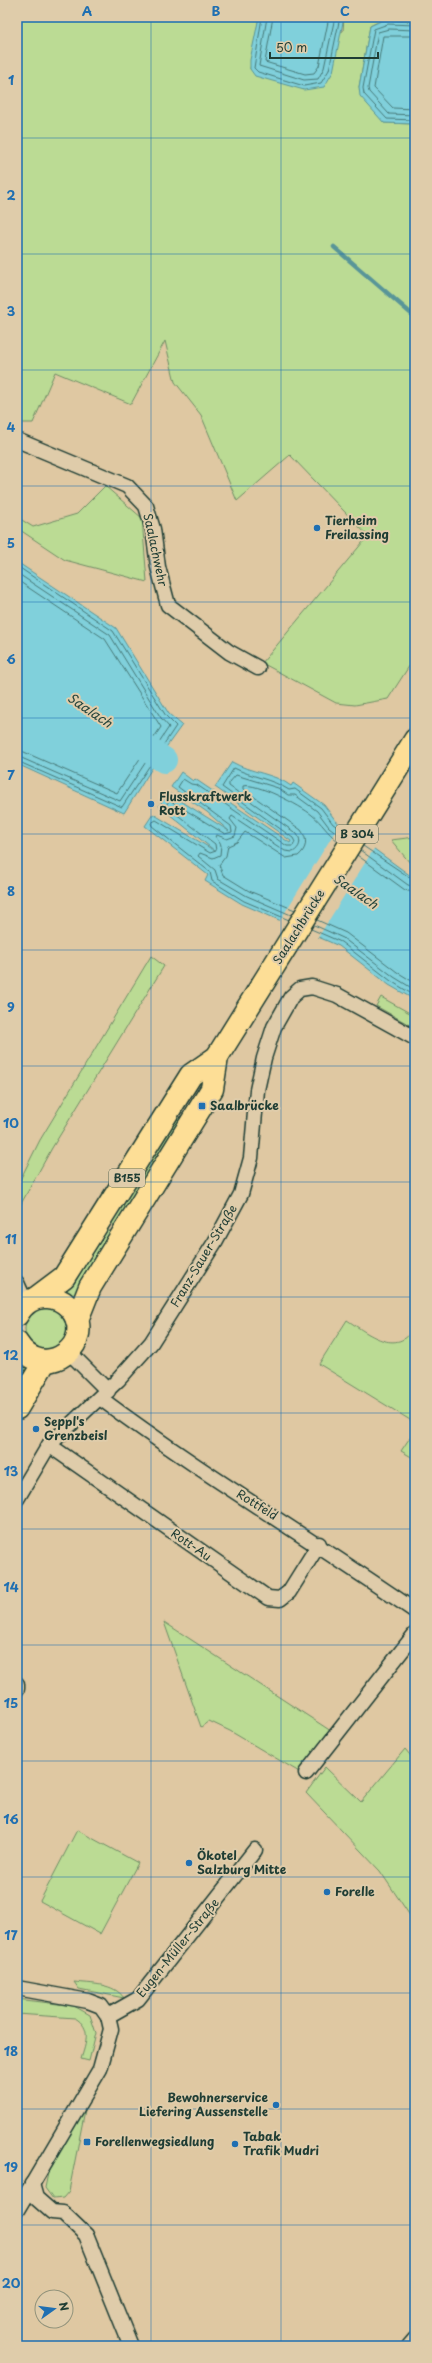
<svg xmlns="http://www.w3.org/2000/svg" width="432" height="2363" font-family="'Playpen Sans',sans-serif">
  <rect width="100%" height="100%" fill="#dfc8a2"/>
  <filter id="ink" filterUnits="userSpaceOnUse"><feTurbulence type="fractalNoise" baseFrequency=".025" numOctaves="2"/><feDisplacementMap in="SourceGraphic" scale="8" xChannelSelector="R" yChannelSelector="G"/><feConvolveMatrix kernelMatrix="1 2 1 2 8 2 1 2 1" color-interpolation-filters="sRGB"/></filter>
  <g filter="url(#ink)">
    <!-- green -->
    <g fill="#bbdb94" stroke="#6d8c64">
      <path d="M17,17H259L250,69L343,31L344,17H415V22C399,20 384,17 370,26L359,87L384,123L415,124V657L388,699L355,705L336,703L262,663L368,536L290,455L237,501L201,415L175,382L165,341L131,404L55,372L33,423H17Z"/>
      <polygon points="105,486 142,518 147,582 65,560 17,528 17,517 33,527 77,514"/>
      <polygon points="415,837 415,869 391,840"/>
      <polygon points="151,956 164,966 52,1148 17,1211 17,1186 40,1140"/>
      <polygon points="381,997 415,1016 415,1028 376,1006"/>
      <polygon points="174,1115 184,1121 118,1228 110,1222"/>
      <polygon points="105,1228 114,1234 76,1298 64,1289"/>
      <circle cx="46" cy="1329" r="21"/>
      <path d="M347,1320C367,1333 397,1358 415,1327V1423L319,1364Z"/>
      <polygon points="20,1363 33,1370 17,1394 17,1379"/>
      <polygon points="415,1430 415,1459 401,1451"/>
      <polygon points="164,1622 334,1733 301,1773 230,1731 209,1721 201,1727"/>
      <polygon points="405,1749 415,1761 415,1923 380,1871 306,1793 325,1767 361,1802"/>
      <polygon points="77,1830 138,1863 100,1934 40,1901"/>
      <path d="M74,1982C91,1984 114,1983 124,1998L79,1989Z"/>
      <path d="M17,1999L74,2006L90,2015L96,2033L89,2061L81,2059C86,2043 92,2028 75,2018L17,2014Z"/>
      <polygon points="86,2105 69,2191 63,2198 53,2199 45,2188 48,2173"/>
    </g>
    <!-- water -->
    <g fill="#80d0db" stroke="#599598">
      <polygon points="259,17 344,17 333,72 324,87 304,90 255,76 250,69 250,60"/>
      <polygon points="388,20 415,22 415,124 384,123 360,96 359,87 370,26 381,21"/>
      <polygon points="17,562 116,628 169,714 182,725 159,757 124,813 17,764"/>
      <path d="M232,762C251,773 274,773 291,786L293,783L324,805L336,821L415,879V1000L389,985L339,946L242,904L205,881L208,875L145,826L153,814L215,851L159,806L168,793L229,831L207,812L171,787L181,772L193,781L195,779L290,843L291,841L215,787Z"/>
    </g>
    <!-- pier -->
    <polygon fill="#dfc8a2" points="341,822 375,847 317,939 279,922"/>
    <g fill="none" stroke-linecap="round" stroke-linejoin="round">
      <!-- shore -->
      <g stroke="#467877" stroke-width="1">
        <polyline points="262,17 254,68 258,72 304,86 321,83 329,70 340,17"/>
        <polyline points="267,17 259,66 304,80 318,79 324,68 335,17"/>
        <polyline points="273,17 265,62 305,74 314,73 319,66 329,17"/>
        <polyline points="415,25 388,24 374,29 363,88 364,94 387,119 415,120"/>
        <polyline points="415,30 389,29 378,32 368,88 369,92 389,114 415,115"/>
        <polyline points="415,36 383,36 374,88 393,108 415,109"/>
        <polyline points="17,566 113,631 166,716 176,726 122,807 17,761"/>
        <polyline points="17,573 110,635 161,718 169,727 120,801 17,756"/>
        <polyline points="17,580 105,639 161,727 117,793 24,752 17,750"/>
        <polyline points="363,846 415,881"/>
        <polyline points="360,850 408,885 415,887"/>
        <polyline points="357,855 405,890 415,893"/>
        <path d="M295,910L249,891L223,875L219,865L226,856L228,846L237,842L245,832L286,858L298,856C307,849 308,839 301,830L243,789V786C256,782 301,806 312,815C322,823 327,833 338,841"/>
        <path d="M291,915L247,896L218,879L215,870L198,856L200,853L213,858L220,855L221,845L215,836L217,835L227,839L235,836L237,828L230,819L232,816L285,851L293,852C300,848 302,841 297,834L229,786V783L236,775L278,788L288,795H295L317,811L329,827L341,836"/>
        <path d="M289,920L244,901L212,881L210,872L152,826L151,823L156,820L210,853L216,851L215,844L166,806L169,800L225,834L232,832L231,826L178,787L183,779L191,784L197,785L287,846H293L295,842L293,838L222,787L234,768C252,777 272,779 289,790L295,789L321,808L333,824L344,831"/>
        <polyline points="317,920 346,933 397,972 415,983"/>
        <polyline points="314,925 343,938 394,977 415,990"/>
        <polyline points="311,929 341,942 391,981 415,996"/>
      </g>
      <!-- stream -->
      <polyline stroke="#599598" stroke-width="4.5" points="334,247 415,317"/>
      <!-- river -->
      <polyline stroke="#80d0db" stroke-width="26" points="130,737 164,760"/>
      <!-- street casing -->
      <g stroke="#1f3d34" stroke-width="17">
        <g id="street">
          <polyline points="17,440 127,486 146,506 153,529 158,567 168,605 229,652 258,668"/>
          <polyline points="17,1283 26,1303"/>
          <polyline points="69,1352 108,1391"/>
          <path d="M100,1398C202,1474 311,1539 415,1611"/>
          <polyline points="49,1445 268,1598 280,1599 289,1592 319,1544"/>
          <polyline points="17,1499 49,1445 118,1380 151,1343 215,1242 241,1194 251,1158 257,1090 264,1058 274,1027 291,997 300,989 312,987 337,995 415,1038"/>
          <polyline points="17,1684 17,1689"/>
          <polyline points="306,1773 415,1634"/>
          <polyline points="17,1988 88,2001 101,2006 108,2016 111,2029 100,2069 17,2210"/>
          <polyline points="108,2016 138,1999 255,1850"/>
          <polyline points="32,2184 36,2198 52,2212 63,2213 86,2235 131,2346"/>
          <polyline points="409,2346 415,2339"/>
        </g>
      </g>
      <!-- primary casing -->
      <g stroke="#1f3d34" stroke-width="25">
        <g id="primary">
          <polyline points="36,1298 64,1277 191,1075 217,1057 415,740"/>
          <path d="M17,1315C23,1304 34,1296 47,1297C55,1297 63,1301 69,1307C101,1341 44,1386 17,1343"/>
          <polyline points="77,1320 90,1287 212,1089 217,1057"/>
          <polyline points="17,1408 45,1361"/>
        </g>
      </g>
      <!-- street -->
      <use href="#street" stroke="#dfccaa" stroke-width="14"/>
      <!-- primary -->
      <use href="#primary" stroke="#fdde96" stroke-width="22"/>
    </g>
  </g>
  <!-- grid -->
  <path fill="none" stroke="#1f6fb2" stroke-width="1" stroke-opacity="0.55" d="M151,17V2346M281,17V2346M17,138H415M17,254H415M17,370H415M17,486H415M17,602H415M17,718H415M17,834H415M17,950H415M17,1066H415M17,1182H415M17,1297H415M17,1413H415M17,1529H415M17,1645H415M17,1761H415M17,1877H415M17,1993H415M17,2109H415M17,2225H415"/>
  <!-- markers -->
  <g fill="#1f6fb2" stroke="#dfccaa" stroke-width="1.5">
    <circle cx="317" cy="528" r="4"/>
    <circle cx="151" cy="804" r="4"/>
    <rect x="198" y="1102" width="8" height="8" rx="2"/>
    <circle cx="36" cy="1429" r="4"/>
    <circle cx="189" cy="1863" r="4"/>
    <circle cx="327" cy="1892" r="4"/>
    <circle cx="276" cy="2105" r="4"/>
    <rect x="83" y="2138" width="8" height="8" rx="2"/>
    <circle cx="235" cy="2144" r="4"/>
  </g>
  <g text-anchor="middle" stroke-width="4" stroke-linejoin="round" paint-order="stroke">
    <!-- shield labels -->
    <g fill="#dfccaa" stroke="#596857" stroke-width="1">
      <rect x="336" y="825" width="42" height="18" rx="3"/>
      <rect x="109" y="1169" width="36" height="18" rx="3"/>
    </g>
    <g font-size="11" font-weight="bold" fill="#1f3d34">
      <text x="357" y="838">B 304</text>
      <text x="127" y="1182">B155</text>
    </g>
    <!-- poi labels -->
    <g font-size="12" font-weight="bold" fill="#1f3d34" stroke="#dfccaa" text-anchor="start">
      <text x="325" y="525">Tierheim<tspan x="325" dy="14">Freilassing</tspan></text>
      <text x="159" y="801">Flusskraftwerk<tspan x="159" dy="14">Rott</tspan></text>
      <text x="210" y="1110">Saalbrücke</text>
      <text x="44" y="1426">Seppl's<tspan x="44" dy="14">Grenzbeisl</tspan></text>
      <text x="197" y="1860">Ökotel<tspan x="197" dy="14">Salzburg Mitte</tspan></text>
      <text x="335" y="1896">Forelle</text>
      <text x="268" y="2102" text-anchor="end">Bewohnerservice<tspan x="268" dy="14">Liefering Aussenstelle</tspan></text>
      <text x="243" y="2141">Tabak<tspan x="243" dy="14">Trafik Mudri</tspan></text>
      <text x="95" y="2146">Forellenwegsiedlung</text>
    </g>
    <!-- street labels -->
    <g font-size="12" fill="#1f3d34" stroke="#dfccaa">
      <text transform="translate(155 550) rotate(78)" y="4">Saalachwehr</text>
      <text transform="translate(299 927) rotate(-58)" y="4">Saalachbrücke</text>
      <text transform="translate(204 1256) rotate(-59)" y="4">Franz-Sauer-Straße</text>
      <text transform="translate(257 1505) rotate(32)" y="4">Rottfeld</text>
      <text transform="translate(191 1545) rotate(35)" y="4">Rott-Au</text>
      <text transform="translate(178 1948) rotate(-51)" y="4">Eugen-Müller-Straße</text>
    </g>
    <!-- water labels -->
    <g font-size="13" font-style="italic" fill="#24443c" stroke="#dfccaa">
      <text transform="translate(90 710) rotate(34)" y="5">Saalach</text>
      <text transform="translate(356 891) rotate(35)" y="5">Saalach</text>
    </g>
  </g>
  <!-- margin -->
  <rect width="432" height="2363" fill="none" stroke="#dfccaa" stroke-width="44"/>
  <!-- north arrow -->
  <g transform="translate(54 2309) rotate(76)"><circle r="19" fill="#dfccaa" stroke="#92937b"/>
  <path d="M0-3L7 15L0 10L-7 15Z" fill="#1f6fb2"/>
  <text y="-6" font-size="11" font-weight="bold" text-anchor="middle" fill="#1f3d34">N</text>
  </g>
  <!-- scale -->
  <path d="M270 52v6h108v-6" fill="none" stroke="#1f3d34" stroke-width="2"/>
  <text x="276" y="52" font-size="12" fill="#1f3d34" stroke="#dfccaa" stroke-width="3" paint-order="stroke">50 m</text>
  <rect x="22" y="22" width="388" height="2319" fill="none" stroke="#1f6fb2" stroke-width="1.5"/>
  <g font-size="13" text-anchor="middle" font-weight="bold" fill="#1f6fb2">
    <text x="87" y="16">A</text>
    <text x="216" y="16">B</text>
    <text x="345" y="16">C</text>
    <text x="11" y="85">1</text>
    <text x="11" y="200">2</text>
    <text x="11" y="316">3</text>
    <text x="11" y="432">4</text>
    <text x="11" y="548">5</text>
    <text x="11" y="664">6</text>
    <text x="11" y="780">7</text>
    <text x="11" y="896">8</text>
    <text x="11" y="1012">9</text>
    <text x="11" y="1128">10</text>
    <text x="11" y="1244">11</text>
    <text x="11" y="1360">12</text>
    <text x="11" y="1476">13</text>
    <text x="11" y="1592">14</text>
    <text x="11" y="1708">15</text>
    <text x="11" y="1824">16</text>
    <text x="11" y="1940">17</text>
    <text x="11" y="2056">18</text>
    <text x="11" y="2172">19</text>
    <text x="11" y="2288">20</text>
  </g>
</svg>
